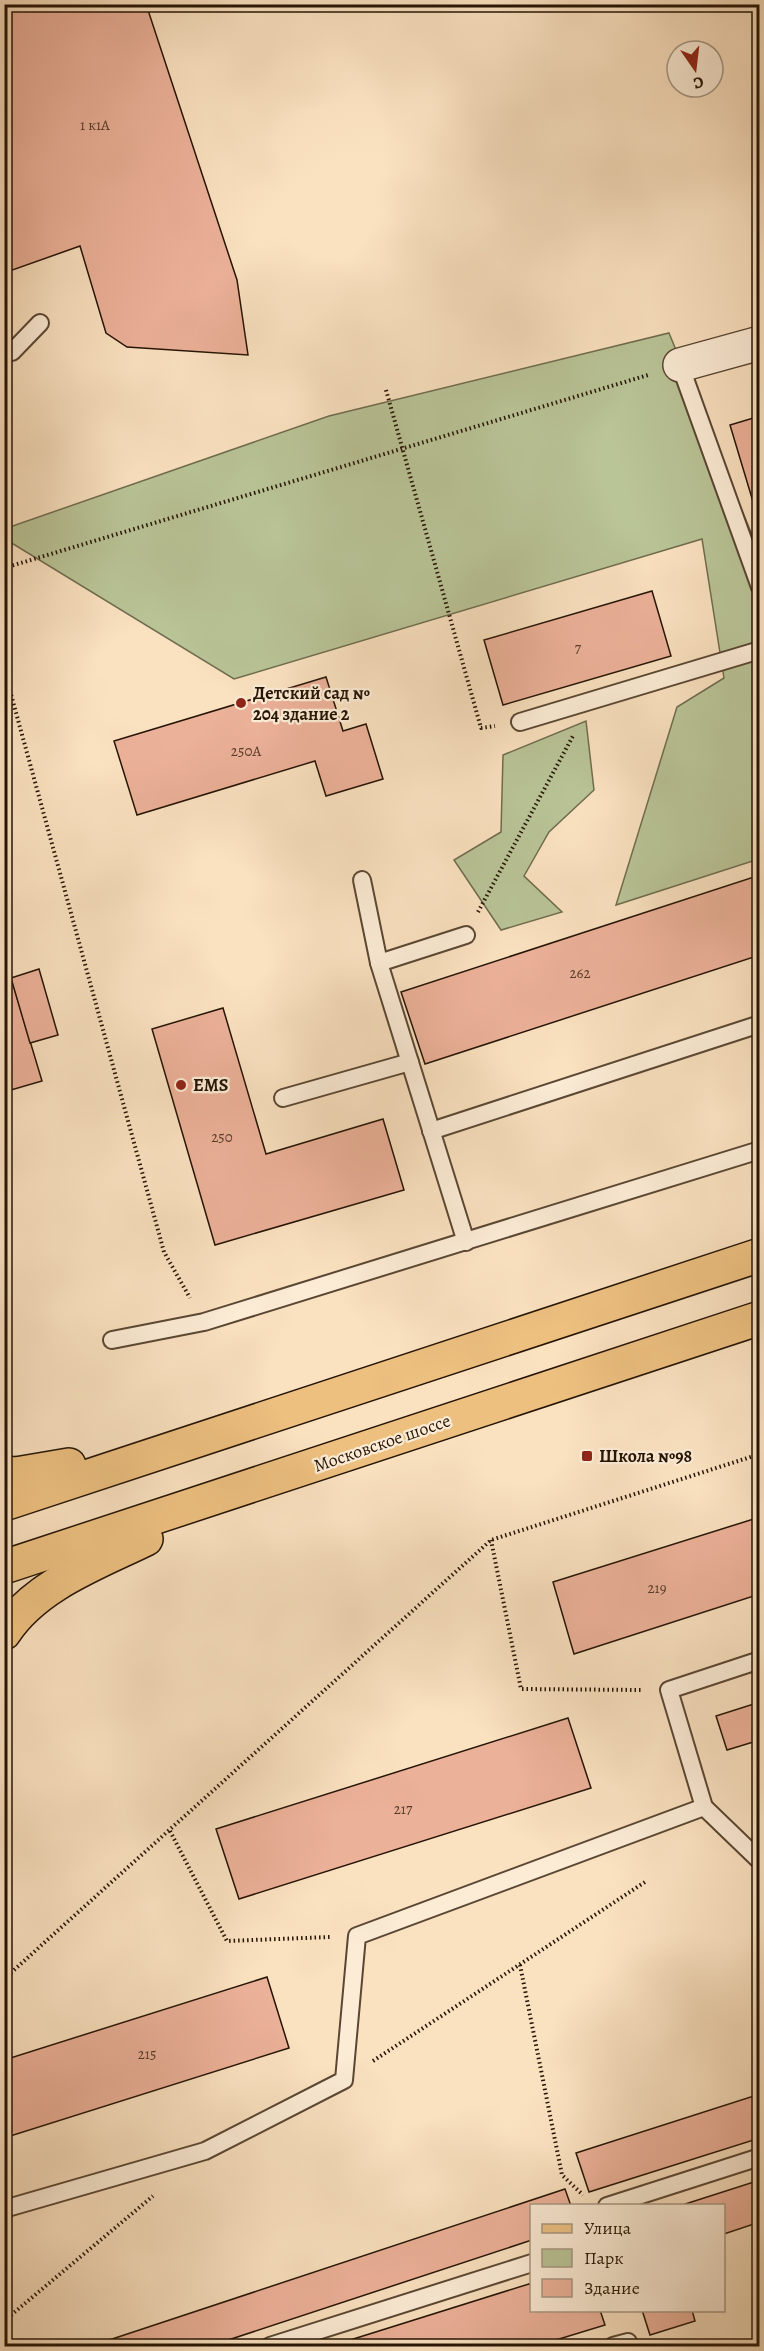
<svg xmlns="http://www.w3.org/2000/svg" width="764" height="2351" font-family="Alegreya,serif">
  <rect width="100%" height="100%" fill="#fae1c0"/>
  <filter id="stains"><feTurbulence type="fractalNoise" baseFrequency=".00333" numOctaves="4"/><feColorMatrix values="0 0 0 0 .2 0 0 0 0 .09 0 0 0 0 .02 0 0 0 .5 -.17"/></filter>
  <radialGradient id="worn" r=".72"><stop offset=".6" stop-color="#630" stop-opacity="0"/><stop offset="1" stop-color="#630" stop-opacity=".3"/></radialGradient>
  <!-- green -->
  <g fill="#b9c497" stroke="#6f6c4e" stroke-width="1.5">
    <polygon points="669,333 759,552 759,859 616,905 677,707 724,678 702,539 234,679 5,539 4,529 329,416"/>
    <polygon points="586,721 594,790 549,832 524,876 562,912 501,930 454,860 501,832 503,755"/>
  </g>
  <!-- building -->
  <g fill="#ecb199" stroke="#251404" stroke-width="1.5">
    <polygon points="4,4 146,4 237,280 248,355 127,347 106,333 80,246 4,273"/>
    <polygon points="760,416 760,525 730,425"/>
    <polygon points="652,591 671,656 503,705 484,640"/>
    <polygon points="326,677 343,731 366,724 383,779 326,796 315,761 137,815 114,741"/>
    <polygon points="760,875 760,955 425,1064 401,992"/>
    <polygon points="7,964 42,1081 4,1092 4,965"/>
    <polygon points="39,969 58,1035 30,1043 11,978"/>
    <polygon points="223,1008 266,1154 383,1119 404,1190 215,1245 152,1029"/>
    <polygon points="760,1517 760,1594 574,1654 553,1582"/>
    <polygon points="760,1702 760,1740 727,1750 716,1716"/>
    <polygon points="568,1718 591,1788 239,1899 216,1829"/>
    <polygon points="267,1977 289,2048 4,2138 4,2060"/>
    <polygon points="760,2094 760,2138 589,2192 576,2153"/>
    <polygon points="760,2180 760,2222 724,2234 724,2206 679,2206"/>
    <polygon points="565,2189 571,2206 532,2206 532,2240 210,2346 91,2346"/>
    <polygon points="532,2283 532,2310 600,2310 605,2325 546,2343 547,2346 331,2346"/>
    <polygon points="642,2310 692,2310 695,2321 650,2335"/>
  </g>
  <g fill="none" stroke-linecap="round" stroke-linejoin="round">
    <!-- service casing -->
    <g stroke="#5a4733" stroke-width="20">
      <g id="service">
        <polyline points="4,351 12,352 40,323"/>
        <polyline points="680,365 760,587"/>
        <polyline points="520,722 760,650"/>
        <polyline points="362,880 379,963"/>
        <polyline points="466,935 379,963 466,1242"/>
        <polyline points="283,1098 410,1062"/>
        <polyline points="431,1131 760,1024"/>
        <polyline points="112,1340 204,1322 760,1150"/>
        <polyline points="704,1807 760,1861"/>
        <polyline points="607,2206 760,2157"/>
        <polyline points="4,2209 205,2151 344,2080 357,1936 704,1807 669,1690 760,1660"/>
        <polyline points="270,2346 532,2263"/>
        <polyline points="613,2346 628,2342"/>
      </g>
    </g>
    <!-- minor casing -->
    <g stroke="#5a4733" stroke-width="36">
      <polyline id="minor" points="680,365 760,343"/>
    </g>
    <!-- primary casing -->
    <g stroke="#251404" stroke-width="36">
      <g id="primary">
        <polyline points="4,1473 16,1474 69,1465"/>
        <polyline points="4,1504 760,1255"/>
        <polyline points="4,1567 760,1318"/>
        <path d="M4,1633C35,1585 97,1563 146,1539"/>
      </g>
    </g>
    <!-- path -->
    <g stroke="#251404" stroke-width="4" stroke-dasharray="1.5 3" stroke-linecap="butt">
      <polyline points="386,390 481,728 495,726"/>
      <polyline points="4,568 648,375"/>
      <polyline points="4,669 164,1252 190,1298"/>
      <polyline points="478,912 574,734"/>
      <polyline points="491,1540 521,1689 642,1690"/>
      <polyline points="170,1831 227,1941 330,1937"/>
      <polyline points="520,1965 562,2175 583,2195"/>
      <polyline points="4,1979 491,1540 760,1454"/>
      <polyline points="373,2061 645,1882"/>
      <polyline points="4,2321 153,2196"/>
    </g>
    <!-- service -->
    <use href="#service" stroke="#fcecd6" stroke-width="16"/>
    <!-- minor -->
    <use href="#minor" stroke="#fcecd6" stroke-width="33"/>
    <!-- primary -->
    <use href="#primary" stroke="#edc080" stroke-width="33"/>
  </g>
  <!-- markers -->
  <g fill="#8f2418" stroke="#fcecd6" stroke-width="2">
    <circle cx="241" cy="703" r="6"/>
    <circle cx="181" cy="1085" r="6"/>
    <rect x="581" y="1450" width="12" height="12" rx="3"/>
  </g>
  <g text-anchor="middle" stroke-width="4.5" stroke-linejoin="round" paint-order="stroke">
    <!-- number labels -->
    <g font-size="15" fill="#573b29">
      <text x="95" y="130">1 к1А</text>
      <text x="578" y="653">7</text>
      <text x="246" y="756">250А</text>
      <text x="580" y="978">262</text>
      <text x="222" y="1142">250</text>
      <text x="657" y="1593">219</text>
      <text x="403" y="1814">217</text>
      <text x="147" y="2059">215</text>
    </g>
    <!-- poi labels -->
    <g font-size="18" font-weight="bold" fill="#251404" stroke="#fcecd6" text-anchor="start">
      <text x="253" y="699">Детский сад №<tspan x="253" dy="21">204 здание 2</tspan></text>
      <text x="193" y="1091">EMS</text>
      <text x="599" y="1462">Школа №98</text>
    </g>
    <!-- street labels -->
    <g font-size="18" fill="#251404" stroke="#fcecd6">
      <text transform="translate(382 1443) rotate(-19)" y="6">Московское шоссе</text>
    </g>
  </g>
  <!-- margin -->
  <rect width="764" height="2351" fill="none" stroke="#fae1c0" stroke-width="24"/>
  <rect x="6" y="6" width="752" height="2339" fill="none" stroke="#251404" stroke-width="3"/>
  <rect x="12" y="12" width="740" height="2327" fill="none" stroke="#251404" stroke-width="1.5"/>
  <!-- legend -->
  <rect x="530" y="2204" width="195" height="108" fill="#fcecd6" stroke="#a69682" stroke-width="1.5"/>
  <rect x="542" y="2224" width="30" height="9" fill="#edc080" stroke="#a69682" stroke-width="1.5"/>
  <text x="584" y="2234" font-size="18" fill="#251404">Улица</text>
  <rect x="542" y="2249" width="30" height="18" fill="#b9c497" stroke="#a69682" stroke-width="1.5"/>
  <text x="584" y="2264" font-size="18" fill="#251404">Парк</text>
  <rect x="542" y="2279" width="30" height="18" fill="#ecb199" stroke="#a69682" stroke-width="1.5"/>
  <text x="584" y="2294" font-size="18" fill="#251404">Здание</text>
  <!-- north arrow -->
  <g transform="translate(695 69) rotate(166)"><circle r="28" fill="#fcecd6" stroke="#a69682" stroke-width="1.5"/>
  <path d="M0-4.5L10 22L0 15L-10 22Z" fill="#8f2418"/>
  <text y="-9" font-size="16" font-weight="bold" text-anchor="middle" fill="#251404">С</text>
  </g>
  <rect width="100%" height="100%" filter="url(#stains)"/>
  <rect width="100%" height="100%" fill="url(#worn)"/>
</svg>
